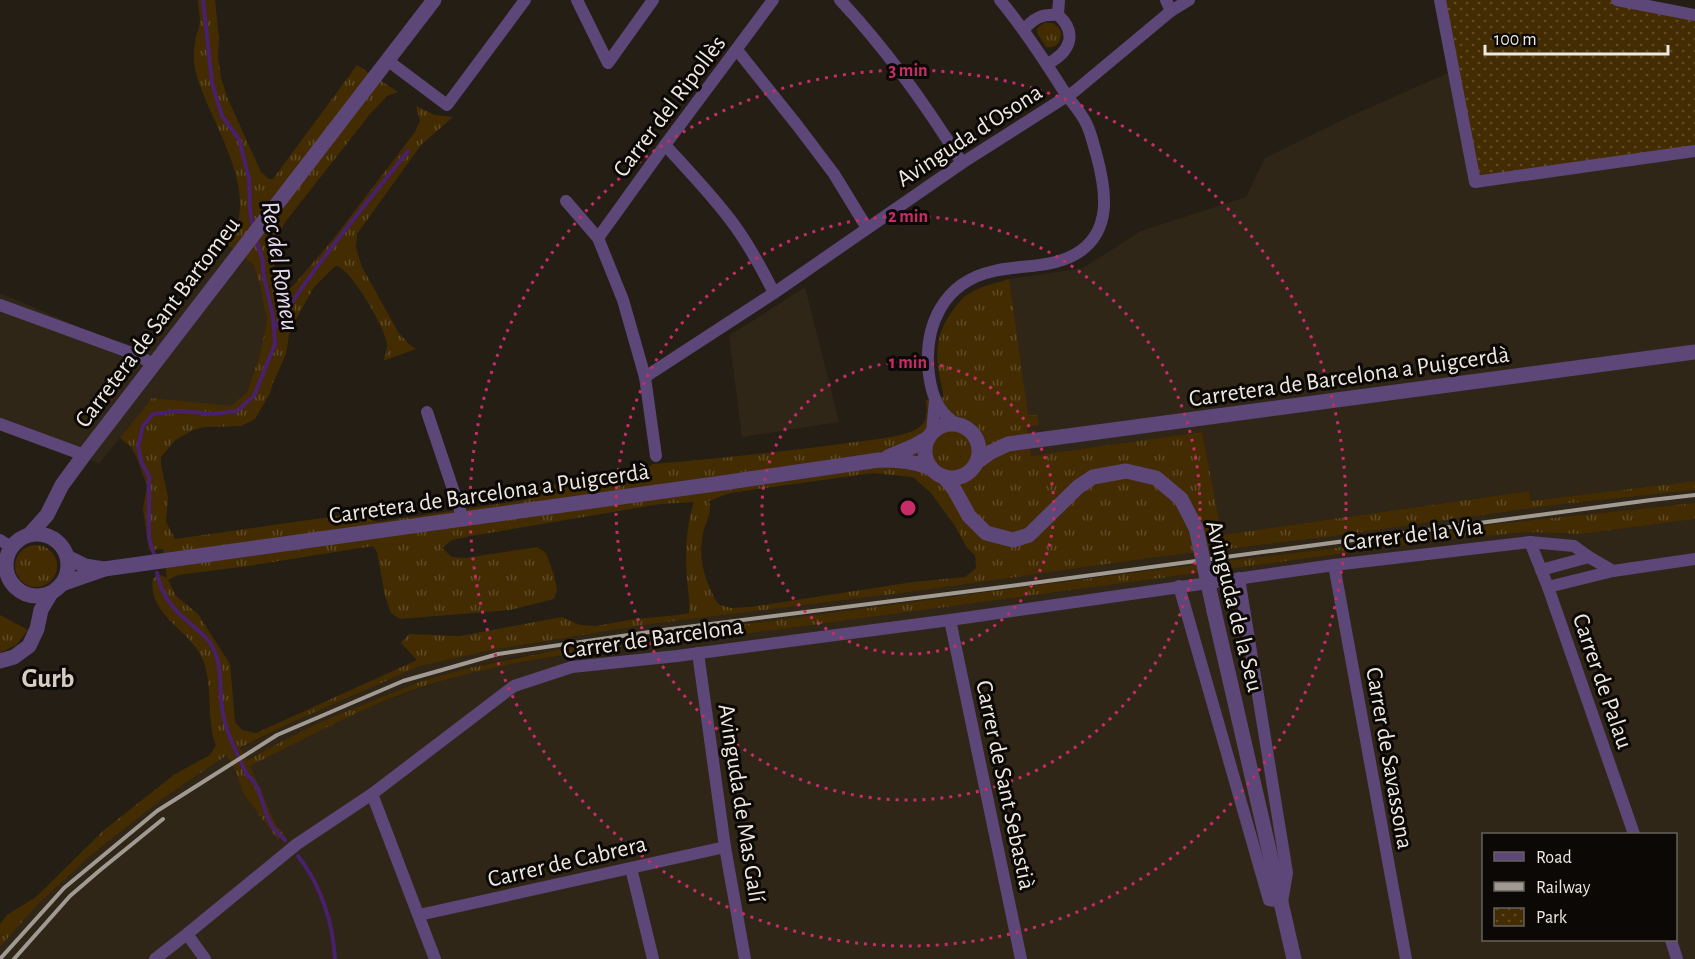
<svg xmlns="http://www.w3.org/2000/svg" width="1695" height="959" font-family="'Alegreya Sans',sans-serif">
  <defs>
    <pattern id="grass-tufts" width="24" height="20" patternUnits="userSpaceOnUse" patternTransform="scale(1.5)"><rect width="24" height="20" fill="#432c02"/><path d="M3 7l-1-3M5 7V3M7 7l1-3M15 17l-1-3M17 17v-4M19 17l1-3" fill="none" stroke="#5e4b27"/></pattern>
    <pattern id="park-dots" width="8" height="8" patternUnits="userSpaceOnUse" patternTransform="scale(1.5)"><rect width="8" height="8" fill="#432c02"/><path d="M2 2h.1M6 6h.1" fill="none" stroke="#5e4b27" stroke-width="1.8" stroke-linecap="round"/></pattern>
  </defs>
  <rect width="100%" height="100%" fill="#251e14"/>
  <!-- built -->
  <g fill="#302617" fill-rule="evenodd">
    <polygon points="1450,72 1695,155 1695,481 1531,501 1529,491 1222,535 1202,432 1031,456 1009,279 1083,268 1141,231 1246,197 1265,158 1353,115"/>
    <polygon points="227,244 254,265 260,285 267,320 261,351 247,392 231,407 152,398 99,464 0,423 0,293 131,349 169,296 178,302 182,302"/>
    <polygon points="805,287 839,422 742,437 729,336"/>
    <polygon points="1695,490 1695,503 1495,524 1327,549 1192,565 635,639 567,648 518,657 469,668 422,682 318,723 269,748 247,762 240,749 297,720 420,666 497,649 651,624 910,592 1150,558 1326,537 1562,504"/>
    <path d="M1695,519V959H0V947L39,903L90,856L162,799L227,755L235,770L243,793L278,840L284,836L276,825L249,766L345,717L403,694L453,677L489,668L541,659L701,636L737,635L1451,539L1528,532L1582,534ZM1484,834H1676V940H1484Z"/>
  </g>
  <!-- grass -->
  <g fill="url(#grass-tufts)" fill-rule="evenodd">
    <path d="M198,0H215L219,38L218,58L221,78L227,97L261,172L269,179H273L357,65L398,92L387,96L370,114L286,221L275,241L274,262L275,276L279,286L285,292L293,286L334,238L415,132L420,121L416,106L435,115L453,117L421,145L357,234L356,248L362,267L398,332L409,344L416,349L383,361C385,355 388,349 387,343C385,328 351,269 337,266L334,267L314,287L294,323L289,335L286,354L273,383L270,393L255,419L241,426L205,427L193,430L174,441L161,457V465L168,497L166,522L175,539L372,511L376,522L525,500L522,489L632,473L642,471L653,464C716,459 778,452 841,444C860,441 901,438 917,429C929,421 927,412 926,400L944,397C937,365 931,342 951,313C956,306 962,297 970,293C981,286 997,283 1009,279L1028,415H1037L1039,425L1027,426L1031,456L1202,432L1222,535L1529,491L1531,501L1695,481V490L1562,504L1326,537L1150,558L910,592L651,624L497,649L420,666L297,720L240,748L247,761L269,748L318,723L422,681L469,668L566,648L1192,565L1327,549L1495,524L1695,503V519L1582,534L1528,532L1451,539L737,635C693,636 649,643 606,649C536,659 468,669 402,694C349,714 300,741 250,766L276,825L285,836L278,840L243,793L235,770L227,755L162,799L90,856L39,903L0,947V924L7,915L36,897L103,831L175,774L210,755L216,745C205,718 215,680 200,654C185,628 147,612 153,578L160,575L167,578L163,549L149,550L143,509L147,486L137,458L131,447L120,438L152,398L231,406L247,392L261,351L267,320L260,285L254,265L227,244C266,193 207,121 195,69C193,60 194,46 196,37C197,32 199,28 200,23C200,16 198,7 198,0ZM873,473L913,477L931,493L955,526L967,548L975,555L976,568L965,577L913,582L750,607L731,608L718,604C704,580 697,557 704,529C707,520 712,511 709,501L730,493ZM694,502C686,526 685,554 687,579C688,591 690,601 689,613L678,615L635,619L596,626L580,625L562,617L460,636L409,634L401,643L417,660L256,733L242,730L235,722L230,664L198,614L176,596L168,580L178,575L248,566L373,546L377,552L385,596L391,613L400,619L510,610L554,599L557,590L554,575L546,553L537,547L465,558L452,557L442,548L452,540L471,536L660,504Z"/>
    <path d="M1044,23H1053L1060,29C1063,39 1058,49 1046,47L1037,33V29Z"/>
    <circle cx="36" cy="566" r="21"/>
    <polygon points="0,615 28,630 16,645 0,653"/>
  </g>
  <!-- park -->
  <polygon fill="url(#park-dots)" points="1439,0 1616,0 1695,15 1695,151 1475,182"/>
  <g fill="none" stroke-linecap="round" stroke-linejoin="round">
    <!-- stream -->
    <g stroke="#48206c" stroke-width="4">
      <polyline points="203,0 212,83 222,116 239,139 249,179 250,210 253,227"/>
      <path d="M275,328C314,266 362,209 408,151"/>
      <polyline points="154,555 149,538 149,476 142,464 138,447 143,426 153,414 179,411 213,414 237,411 254,396 275,344 273,317 263,272 263,261 256,240"/>
      <path d="M157,573C162,598 174,610 193,626C200,632 208,638 212,646C224,667 218,691 223,714C227,735 238,755 247,775C261,784 263,812 272,826C275,831 281,836 285,840"/>
      <path d="M298,856C321,885 333,923 335,959"/>
    </g>
    <!-- minor -->
    <g stroke="#5d4678" stroke-width="12">
      <polyline points="577,0 608,63 653,0"/>
      <path d="M840,0C886,49 926,105 962,163"/>
      <polyline points="1166,0 1171,11"/>
      <polyline points="1440,0 1475,182 1695,151"/>
      <polyline points="1617,0 1695,15"/>
      <polyline points="1058,15 1059,0"/>
      <path d="M1024,30C1033,18 1042,14 1058,15C1079,34 1069,53 1047,64"/>
      <polyline points="737,50 797,125 834,174 867,228"/>
      <polyline points="387,60 447,105 525,0"/>
      <path d="M665,145C687,169 709,192 729,218C747,241 761,267 774,293"/>
      <polyline points="566,201 598,238 623,300 645,377 656,456"/>
      <polyline points="598,238 665,145 773,0"/>
      <polyline points="0,305 140,356 153,365"/>
      <polyline points="645,377 774,293 962,163 1075,91 1171,11 1189,0"/>
      <polyline points="427,412 463,519"/>
      <polyline points="0,424 84,455"/>
      <path d="M957,424C938,413 932,396 929,375C923,326 943,282 994,271C1020,265 1050,268 1074,255C1114,233 1106,189 1096,153C1093,144 1091,132 1086,123C1081,112 1072,103 1065,93C1045,61 1024,29 1000,0"/>
      <polyline points="932,432 935,400"/>
      <polyline points="0,540 11,547"/>
      <polyline points="1530,542 1548,587 1634,834"/>
      <polyline points="1334,565 1406,959"/>
      <polyline points="1541,570 1589,557"/>
      <polyline points="1179,586 1269,900 1282,902 1287,873 1239,578"/>
      <polyline points="1548,587 1613,571 1695,559"/>
      <polyline points="950,620 1021,959"/>
      <polyline points="698,653 725,847 745,959"/>
      <polyline points="372,794 435,959"/>
      <polyline points="631,868 653,959"/>
      <polyline points="419,915 725,847"/>
      <polyline points="187,934 205,959"/>
      <polyline points="1671,940 1677,959"/>
      <polyline points="155,959 187,934 297,844 372,794 514,686 572,667 677,656 950,620 1334,565 1530,542 1574,546 1589,557 1613,571"/>
    </g>
    <!-- tertiary -->
    <g stroke="#5d4678" stroke-width="15">
      <circle cx="952" cy="451" r="27"/>
      <polyline points="888,457 914,446 928,438"/>
      <polyline points="977,462 991,452 1008,444 1695,352"/>
      <polyline points="944,477 954,489 969,516 986,533 1013,540 1029,535 1078,487 1093,477 1126,471 1156,478 1181,499 1196,528"/>
      <circle cx="37" cy="565" r="31"/>
      <polyline points="30,534 47,515 62,485 84,455 434,0"/>
      <path d="M67,557L85,566L104,569L715,484L879,460C898,460 913,461 931,468"/>
      <polyline points="62,584 102,570"/>
      <polyline points="1214,611 1294,959"/>
      <polyline points="0,661 14,657 29,646 37,629 41,610 51,593"/>
    </g>
    <!-- rail -->
    <g stroke="#a09a92" stroke-width="4">
      <polyline points="0,959 64,888 157,811 277,735 403,681 498,654 663,630 995,588 1651,500 1695,495"/>
      <polyline points="14,959 70,896 99,871 163,819"/>
    </g>
    <!-- tertiary-bridge -->
    <polyline stroke="#5d4678" stroke-width="15" points="1196,528 1214,611"/>
  </g>
  <!-- distance rings -->
  <g fill="none" stroke="#c62d68" stroke-width="3" stroke-dasharray="3 6">
    <circle cx="908" cy="508" r="146"/>
    <circle cx="908" cy="508" r="292"/>
    <circle cx="908" cy="508" r="438"/>
  </g>
  <g text-anchor="middle" stroke-width="6" stroke-linejoin="round" paint-order="stroke">
    <!-- street labels -->
    <g font-size="24" fill="#ede8e2" stroke="#0b0805">
      <text transform="translate(669 106) rotate(-53)" y="8">Carrer del Ripollès</text>
      <text transform="translate(969 135) rotate(-33)" y="8">Avinguda d'Osona</text>
      <text transform="translate(157 322) rotate(-53)" y="8">Carretera de Sant Bartomeu</text>
      <text transform="translate(1349 376) rotate(-8)" y="8">Carretera de Barcelona a Puigcerdà</text>
      <text transform="translate(489 493) rotate(-8)" y="8">Carretera de Barcelona a Puigcerdà</text>
      <text transform="translate(1413 534) rotate(-7)" y="8">Carrer de la Via</text>
      <text transform="translate(1235 606) rotate(76)" y="8">Avinguda de la Seu</text>
      <text transform="translate(653 638) rotate(-8)" y="8">Carrer de Barcelona</text>
      <text transform="translate(1603 681) rotate(71)" y="8">Carrer de Palau</text>
      <text transform="translate(1390 758) rotate(80)" y="8">Carrer de Savassona</text>
      <text transform="translate(1006 785) rotate(78)" y="8">Carrer de Sant Sebastià</text>
      <text transform="translate(742 803) rotate(81)" y="8">Avinguda de Mas Galí</text>
      <text transform="translate(567 861) rotate(-13)" y="8">Carrer de Cabrera</text>
    </g>
    <!-- water labels -->
    <g font-size="26" font-style="italic" fill="#e3daf0" stroke="#0b0805">
      <text transform="translate(281 266) rotate(81)" y="9">Rec del Romeu</text>
    </g>
    <!-- quarter labels -->
    <g font-size="27" font-weight="bold" fill="#d6cdc0" stroke="#0b0805">
      <text x="48" y="687">Gurb</text>
    </g>
  </g>
  <circle cx="908" cy="508" r="9" fill="#c62d68" stroke="#0b0805" stroke-width="3"/>
  <g font-size="18" text-anchor="middle" font-weight="bold" fill="#c62d68" stroke="#0b0805" stroke-width="6" stroke-linejoin="round" paint-order="stroke">
    <text x="908" y="76">3 min</text>
    <text x="908" y="222">2 min</text>
    <text x="908" y="368">1 min</text>
  </g>
  <!-- legend -->
  <rect x="1482" y="833" width="195" height="108" fill="#0b0805" stroke="#65625d" stroke-width="1.5"/>
  <rect x="1494" y="852" width="30" height="9" fill="#5d4678" stroke="#65625d" stroke-width="1.5"/>
  <text x="1536" y="863" font-size="18" fill="#ede8e2">Road</text>
  <rect x="1494" y="882" width="30" height="9" fill="#a09a92" stroke="#65625d" stroke-width="1.5"/>
  <text x="1536" y="893" font-size="18" fill="#ede8e2">Railway</text>
  <rect x="1494" y="908" width="30" height="18" fill="url(#park-dots)" stroke="#65625d" stroke-width="1.5"/>
  <text x="1536" y="923" font-size="18" fill="#ede8e2">Park</text>
  <!-- scale -->
  <path d="M1485 45v9h183v-9" fill="none" stroke="#ede8e2" stroke-width="3"/>
  <text x="1494" y="45" font-size="18" fill="#ede8e2" stroke="#0b0805" stroke-width="4.5" paint-order="stroke">100 m</text>
</svg>
